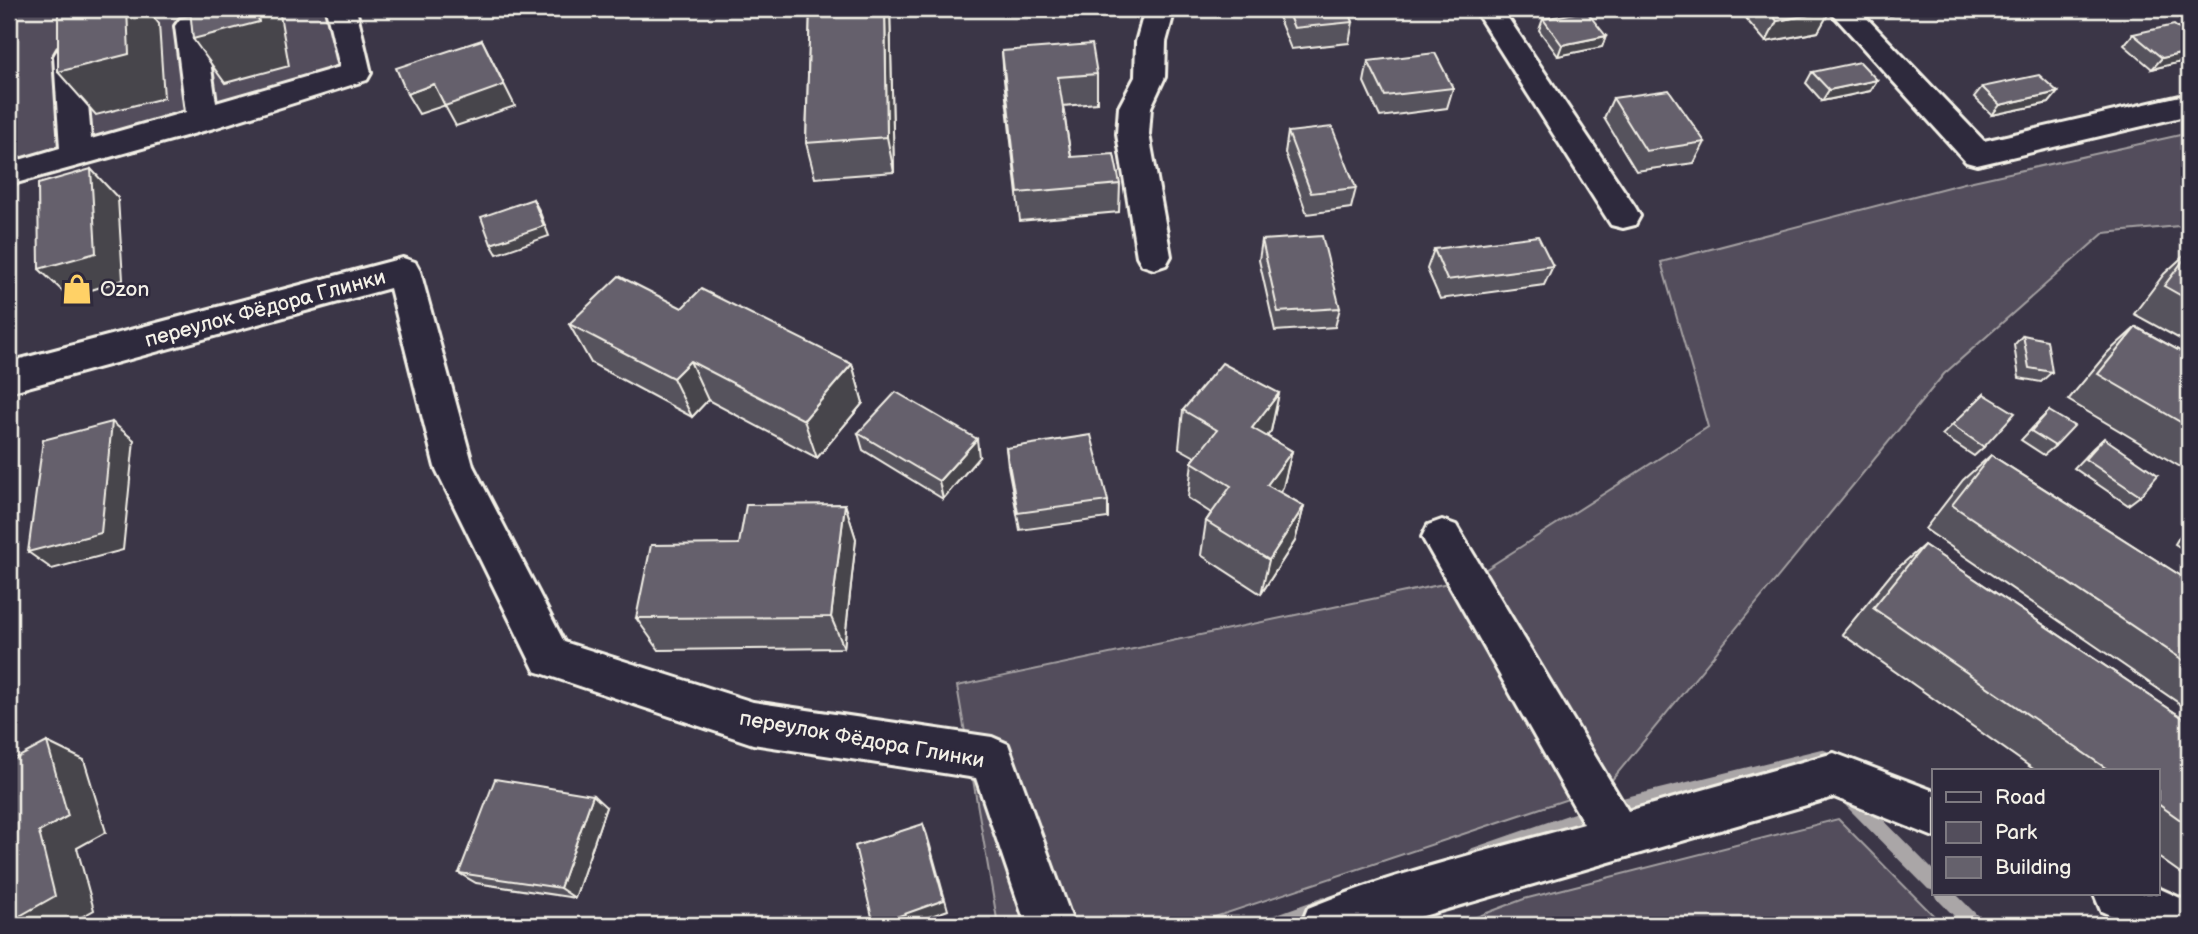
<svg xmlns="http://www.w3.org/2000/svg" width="2198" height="934" font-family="'Balsamiq Sans',sans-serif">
  <rect width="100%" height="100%" fill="#3b3647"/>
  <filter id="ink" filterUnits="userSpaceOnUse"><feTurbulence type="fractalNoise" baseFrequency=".0143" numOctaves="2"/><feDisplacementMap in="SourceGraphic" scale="14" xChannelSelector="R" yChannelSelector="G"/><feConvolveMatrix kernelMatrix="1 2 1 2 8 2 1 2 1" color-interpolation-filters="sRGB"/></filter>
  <g filter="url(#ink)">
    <!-- green -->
    <g fill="#534e5c" stroke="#a4a0a2" stroke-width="2">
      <polygon points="9,9 344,9 356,73 9,173"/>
      <polygon points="2189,133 2189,225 2104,233 1944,374 1607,786 1191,925 998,925 957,686 1472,578 1708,427 1661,262 1964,183"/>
      <polygon points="1838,819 1943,925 1455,925 1524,899"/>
    </g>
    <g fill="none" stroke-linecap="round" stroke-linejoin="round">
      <!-- stream -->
      <g fill="#aaa6a7" fill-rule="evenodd">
        <polygon points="1821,749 1827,751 1829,757 1827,763 1821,765 1614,816 1608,814 1606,808 1608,802 1614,800"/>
        <polygon points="1849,789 1855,791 1934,871 1934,891 1928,889 1843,803 1841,797 1843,791"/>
        <polygon points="1591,807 1597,809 1599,815 1597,821 1476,863 1470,861 1468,855 1470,849"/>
        <polygon points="1935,894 1956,894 1981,919 1984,925 1963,925 1938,900"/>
        <polygon points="1324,897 1330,900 1333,906 1330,912 1293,925 1260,925 1263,919"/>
      </g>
      <!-- minor casing -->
      <g stroke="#f4f1e8" stroke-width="6">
        <g id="minor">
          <polygon points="326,9 356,9 371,73 367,80 214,128 9,185 9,163 60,148 54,56 58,49 69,46 80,49 84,56 91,139 186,112 175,26 180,19 190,17 200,19 205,26 216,103 340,67"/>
          <polygon points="1145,9 1175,9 1166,42 1165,77 1151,107 1149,134 1171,256 1166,265 1154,269 1142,265 1137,256 1117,134 1119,107 1135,77 1136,42"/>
          <polygon points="1474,9 1502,9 1635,207 1640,216 1635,225 1623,228 1611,225"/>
          <polygon points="1828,9 1858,9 1984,141 2189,94 2189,115 1977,165 1966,162"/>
          <polygon points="403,258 415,262 420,271 473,466 564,642 753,702 992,737 1008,744 1074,925 1026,925 976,778 753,744 535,671 435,467 390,288 9,392 9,362"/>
          <path d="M1442,520L1456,525L1628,811L1834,753L1934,791V837L1834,797L1392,925H1301L1308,908C1397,871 1492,850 1584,824L1422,537L1428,525Z"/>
          <polygon points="2158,888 2189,902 2189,925 2133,925 2101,911 2094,894 2158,894"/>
        </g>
      </g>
      <!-- minor -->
      <use href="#minor" fill="#2f2a3d" fill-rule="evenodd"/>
    </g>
    <!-- wall -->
    <g fill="#57535d" stroke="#f4f1e8" stroke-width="2">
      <polygon points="810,9 890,9 894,172 815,178 806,143"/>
      <polygon points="951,9 1021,9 952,13"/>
      <polygon points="1275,9 1348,9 1353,22 1349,43 1291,49"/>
      <polygon points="1751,9 1828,9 1818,32 1766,42 1746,19"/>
      <polygon points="1883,9 1922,9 1890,16"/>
      <polygon points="1543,19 1606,36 1602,47 1558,56 1539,30"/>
      <polygon points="2133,34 2189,37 2189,60 2152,69 2124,45"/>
      <polygon points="1002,51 1097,74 1097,103 1063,106 1071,157 1120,184 1119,212 1020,221 1004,80"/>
      <polygon points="1368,61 1453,88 1447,108 1380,117 1364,82"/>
      <polygon points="1812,72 1877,80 1870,91 1822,101 1806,83"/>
      <polygon points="1982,87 2049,103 1992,115 1974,97"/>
      <polygon points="1613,98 1705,142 1694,163 1636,171 1604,118"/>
      <polygon points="1288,132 1356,188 1351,208 1307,214 1285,153"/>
      <polygon points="1262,240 1340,308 1335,327 1275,331 1259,260"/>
      <polygon points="1434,249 1553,266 1544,285 1440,299 1427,269"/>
      <polygon points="2189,251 2189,344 2134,314 2164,274"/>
      <polygon points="682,308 852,364 863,403 817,458 708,400 692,417 591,363 569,324"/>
      <polygon points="2136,327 2189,356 2189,472 2068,400 2107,353"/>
      <polygon points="2023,335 2052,372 2041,382 2019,378 2014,345"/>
      <polygon points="1279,393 1271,431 1267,436 1292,451 1283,487 1280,492 1304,506 1295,541 1261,594 1201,555 1206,521 1211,513 1188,498 1192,462 1195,457 1179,448 1183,410"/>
      <polygon points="1984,394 1984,447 1974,456 1942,435"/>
      <polygon points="2049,411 2055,446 2044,455 2021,440 2039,421"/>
      <polygon points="858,433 979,457 943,499 863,450"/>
      <polygon points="2104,438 2140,496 2128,505 2074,468 2093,448"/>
      <polygon points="1006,448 1108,501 1108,518 1020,530 1008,466"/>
      <polygon points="1991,455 2189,581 2189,710 1925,529 1963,480"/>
      <polygon points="845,504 856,539 844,648 659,650 636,618 739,544"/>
      <polygon points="2189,521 2189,553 2175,544"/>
      <polygon points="1924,545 2189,722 2189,879 2158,857 2158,771 2036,771 1842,634 1892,573"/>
      <polygon points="606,807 575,898 476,883 459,873"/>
    </g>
    <!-- shaded-wall -->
    <g fill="#47444c" stroke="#f4f1e8" stroke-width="2">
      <polygon points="127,9 147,9 159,24 164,98 96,115 58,72"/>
      <polygon points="257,9 279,9 289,66 225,83 193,39"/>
      <polygon points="885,9 890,9 894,172 887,137"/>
      <polygon points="1894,9 1922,9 1890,16"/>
      <polygon points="1830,11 1818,32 1766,42 1777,21"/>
      <polygon points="1606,36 1602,47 1558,56 1562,45"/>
      <polygon points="482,40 515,106 456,126 445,106"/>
      <polygon points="2189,52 2189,60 2152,69 2162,58"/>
      <polygon points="1877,80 1870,91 1822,101 1829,90"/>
      <polygon points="434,84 446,105 419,114 407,94"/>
      <polygon points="2058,92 2049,103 1992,115 2000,105"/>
      <polygon points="91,169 118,198 123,280 69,297 39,269"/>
      <polygon points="533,199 539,210 549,236 497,254 491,244"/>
      <polygon points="690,361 708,400 692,417 673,378"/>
      <polygon points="852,364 863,403 817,458 804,420"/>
      <polygon points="1279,393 1271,431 1245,465 1252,428"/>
      <polygon points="112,422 134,440 123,550 52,569 28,552"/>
      <polygon points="977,439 979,457 943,499 939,481"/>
      <polygon points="1292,451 1283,487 1260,521 1267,485"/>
      <polygon points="845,504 856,539 844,648 831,617"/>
      <polygon points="1304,506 1295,541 1261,594 1269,560"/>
      <polygon points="47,742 84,760 106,832 77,848 94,910 67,925 9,925 9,922 39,832"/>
      <polygon points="593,795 606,807 575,898 560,888"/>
      <polygon points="923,824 927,835 948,910 906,925 876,925"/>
    </g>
    <!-- building -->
    <g fill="#65616c" stroke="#f4f1e8" stroke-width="2">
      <polygon points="58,9 127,9 129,54 58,72"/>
      <polygon points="190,9 257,9 259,22 193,39"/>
      <polygon points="810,9 885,9 887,137 806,143"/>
      <polygon points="1286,9 1348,9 1353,22 1294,28"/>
      <polygon points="1767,9 1828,9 1830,11 1777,21"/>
      <polygon points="1586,11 1606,36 1562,45 1543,19"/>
      <polygon points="2174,25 2189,37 2189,52 2162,58 2133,34"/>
      <polygon points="482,40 504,85 445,106 434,84 407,94 396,68"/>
      <polygon points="1092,44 1097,74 1058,77 1071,157 1114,154 1120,184 1018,193 1002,51"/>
      <polygon points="1435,53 1453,88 1385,96 1368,61"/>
      <polygon points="1860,62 1877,80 1829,90 1812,72"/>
      <polygon points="2039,75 2058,92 2000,105 1982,87"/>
      <polygon points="1669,90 1705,142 1646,151 1613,98"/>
      <polygon points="1332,127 1356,188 1311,193 1288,132"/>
      <polygon points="91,169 96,253 39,269 38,184"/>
      <polygon points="533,199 544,226 491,244 481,217"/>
      <polygon points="1322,236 1340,308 1278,312 1262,240"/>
      <polygon points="1538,236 1553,266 1447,280 1434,249"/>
      <polygon points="2189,253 2189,300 2164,286"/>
      <polygon points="619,276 682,308 701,289 852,364 804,420 690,361 673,378 569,324"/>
      <polygon points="2136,327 2189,356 2189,427 2098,374"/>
      <polygon points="2023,335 2047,340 2052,372 2029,368"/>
      <polygon points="1222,363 1279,393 1252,428 1292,451 1267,485 1304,506 1269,560 1206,521 1231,486 1192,462 1217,430 1183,410"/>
      <polygon points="896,392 977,439 939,481 858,433"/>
      <polygon points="1984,394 2015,413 1984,447 1952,425"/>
      <polygon points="2049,411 2074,426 2055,446 2031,431"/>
      <polygon points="112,422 101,533 28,552 43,440"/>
      <polygon points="1091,435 1108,501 1018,513 1006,448"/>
      <polygon points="2104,438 2158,475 2140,496 2085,459"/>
      <polygon points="1991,455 2189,581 2189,664 1952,505"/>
      <polygon points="845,504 831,617 636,618 651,545 739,544 746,505"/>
      <polygon points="1924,545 2189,722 2189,826 2158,804 2158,771 2110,771 1873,608"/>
      <polygon points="47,742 68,816 39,832 55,896 9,922 9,762"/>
      <polygon points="495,779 593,795 560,888 459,873"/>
      <polygon points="923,824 944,900 874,925 855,846"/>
    </g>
  </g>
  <!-- icons -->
  <defs>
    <g id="shop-bare" transform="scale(2.415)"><path d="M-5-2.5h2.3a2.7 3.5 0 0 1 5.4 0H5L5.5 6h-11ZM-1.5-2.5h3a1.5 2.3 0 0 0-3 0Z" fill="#ffd166" stroke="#2f2a3d" stroke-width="2.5" paint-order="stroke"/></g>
  </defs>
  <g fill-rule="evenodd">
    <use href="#shop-bare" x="77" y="289"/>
  </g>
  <g text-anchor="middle" stroke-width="5" stroke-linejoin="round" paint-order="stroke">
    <!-- poi labels -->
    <g font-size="21" fill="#f4f1e8" stroke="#2f2a3d" text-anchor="start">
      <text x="100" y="296">Ozon</text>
    </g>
    <!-- street labels -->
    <g font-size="21" fill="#f4f1e8" stroke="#2f2a3d">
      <text transform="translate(265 308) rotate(-15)" y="7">переулок Фёдора Глинки</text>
      <text transform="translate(862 739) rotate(10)" y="7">переулок Фёдора Глинки</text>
    </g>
  </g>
  <!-- margin -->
  <rect width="2198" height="934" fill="none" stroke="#2f2a3d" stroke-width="35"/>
  <rect x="18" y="18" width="2163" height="899" fill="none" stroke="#f4f1e8" stroke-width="2.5" filter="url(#ink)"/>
  <!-- legend -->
  <rect x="1932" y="769" width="228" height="126" fill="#2f2a3d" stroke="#7e7a81" stroke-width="2"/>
  <rect x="1946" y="792" width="35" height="10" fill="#2f2a3d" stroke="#7e7a81" stroke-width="2"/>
  <text x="1995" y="804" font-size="21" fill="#f4f1e8">Road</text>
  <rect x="1946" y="822" width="35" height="21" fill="#534e5c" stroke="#7e7a81" stroke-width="2"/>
  <text x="1995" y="839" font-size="21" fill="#f4f1e8">Park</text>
  <rect x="1946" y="857" width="35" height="21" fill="#65616c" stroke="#7e7a81" stroke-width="2"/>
  <text x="1995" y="874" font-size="21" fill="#f4f1e8">Building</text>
</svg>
